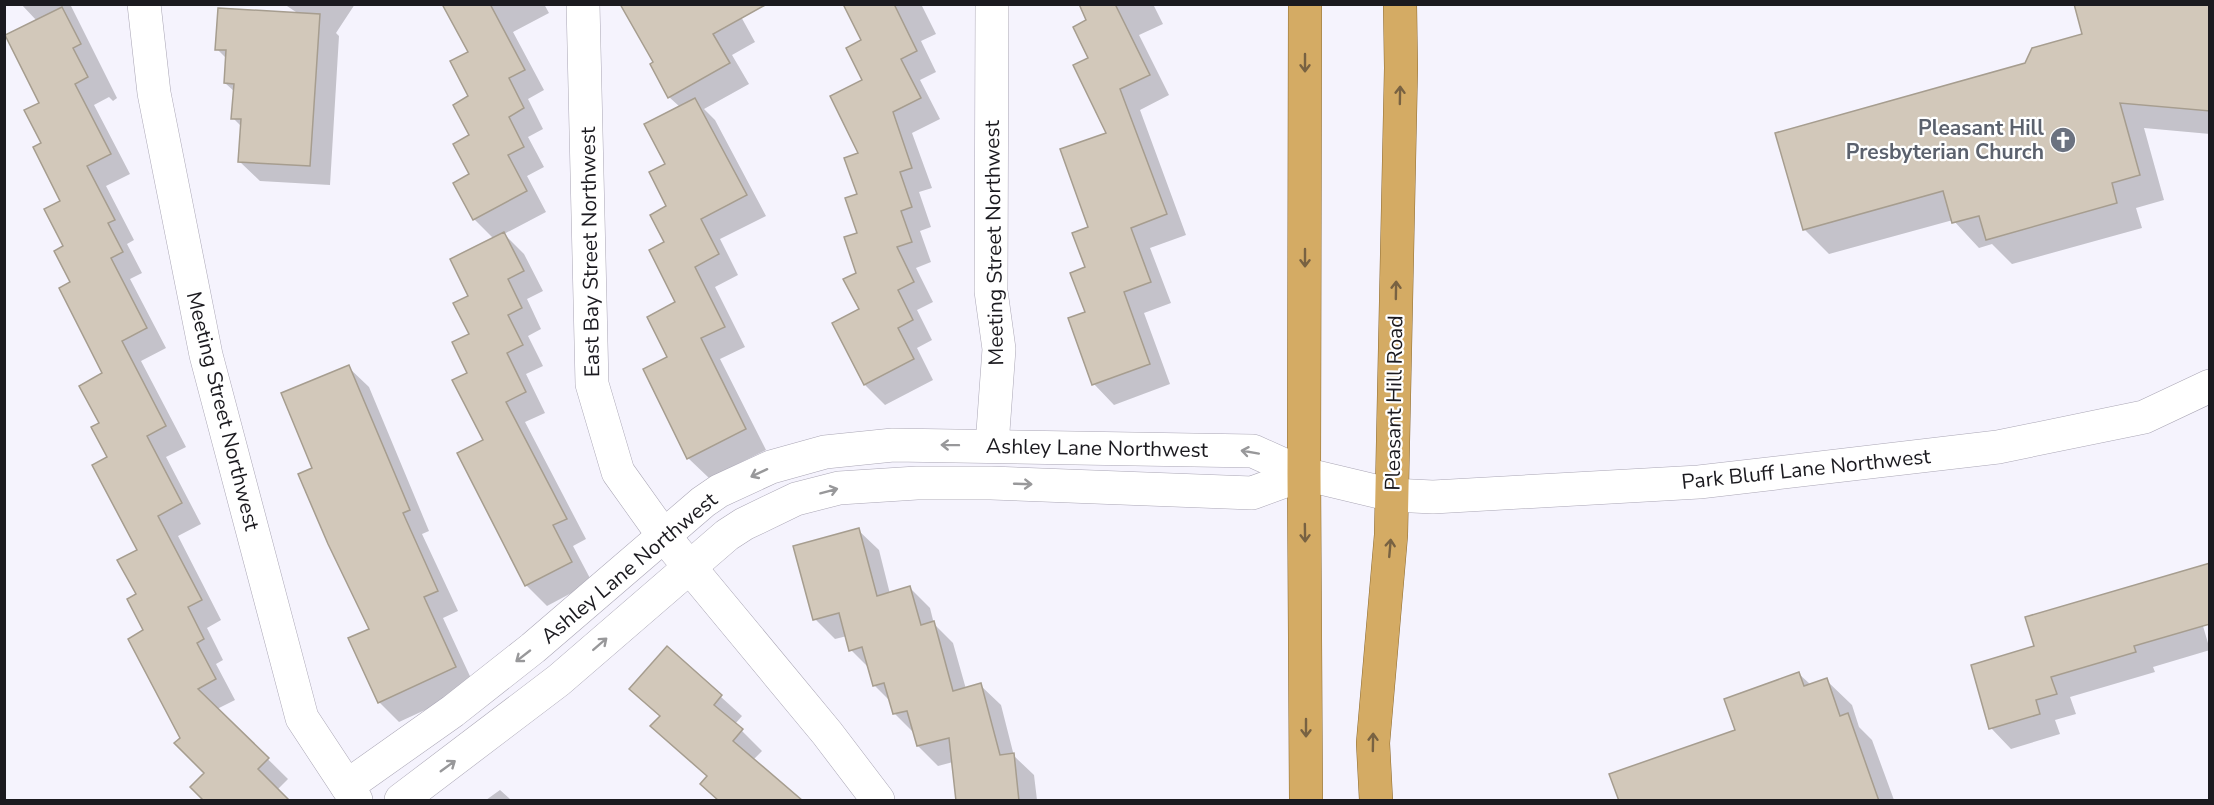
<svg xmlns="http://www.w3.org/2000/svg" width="2214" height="805" font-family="'Nunito Sans',sans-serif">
  <rect width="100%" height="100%" fill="#f5f3fd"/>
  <!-- shadow -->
  <g fill="#0003">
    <polygon points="21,4 70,4 117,98 113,101 109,97 94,105 130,174 106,186 134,240 127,244 142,273 130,279 166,348 141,361 186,447 166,457 201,524 178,536 221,620 207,628 223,660 216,664 235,700 217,709 288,779 277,790 206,773 182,738 145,631 138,595 139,550 109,457 101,424 104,374 72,283 65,247 62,201 43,144 37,21"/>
    <polygon points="284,4 355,4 336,33 339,36 330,185 260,181 239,161 242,127 233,118 235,92 225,83 227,59 217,49 299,14"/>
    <polygon points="444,4 544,4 549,13 513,32 544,90 528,99 543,129 528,137 544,167 527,176 546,212 504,234 524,254 543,291 527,299 541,329 528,336 543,366 526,374 545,413 525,422 586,539 573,546 592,582 547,606 526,585 459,453 485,440 469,373 470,296 494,239 474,219 471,175 470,52"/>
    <polygon points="734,4 755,42 732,55 749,84 704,109 715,120 766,216 720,239 738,275 715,287 745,347 720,359 766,450 709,478 688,458 669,358 678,303 666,243 668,207 667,165 680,107 669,97 652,65"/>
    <polygon points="861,4 921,4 936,34 921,41 936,72 920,80 940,119 912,133 932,188 919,192 931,227 920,231 931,262 916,268 933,302 917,310 932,340 917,348 933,380 885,405 865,385 834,323 861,309 858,273 864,81"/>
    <polygon points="1080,4 1153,4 1163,24 1139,35 1169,95 1140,110 1186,235 1150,248 1171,303 1144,313 1170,384 1114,405 1094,384 1087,313 1090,228 1108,133 1090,59 1088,21"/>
    <polygon points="2210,4 2210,134 2144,128 2164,200 2136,208 2142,228 2012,264 1992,244 1979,248 1953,220 1829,254 1804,229 2026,64 2084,35"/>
    <polygon points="348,367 369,387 429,531 422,534 458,611 443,618 475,687 399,722 379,702 371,630 314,468"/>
    <polygon points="858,530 879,550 890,594 910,588 930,608 934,624 953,643 966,689 980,685 1001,705 1014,756 1034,775 1037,800 958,800 953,762 938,766 918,746 915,734 894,713 891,702 874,685 870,669 851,650 847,636 835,639 815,619"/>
    <polygon points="2210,564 2210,624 2203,626 2210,650 2153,667 2155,672 2070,697 2076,714 2055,720 2060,734 2011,749 1991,728 2036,647"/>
    <polygon points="667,648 742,716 735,724 762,751 753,760 800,800 718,800 702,784 708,777 653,726 661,717 631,689"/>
    <polygon points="1799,674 1811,685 1826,680 1852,705 1859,727 1872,740 1894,800 1620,800 1737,730"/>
    <polygon points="500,790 511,800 486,800"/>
  </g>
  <!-- building -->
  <g fill="#d2c8ba" stroke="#a69d8f" stroke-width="1.5">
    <polygon points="442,4 490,4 525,70 509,78 524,108 509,117 524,147 508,155 527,191 473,220 453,183 469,174 453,144 469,135 453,105 468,96 450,61 468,52"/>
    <polygon points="620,4 767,4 713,34 730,63 668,98 650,64 653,62"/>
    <polygon points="843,4 894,4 917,51 901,59 921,98 893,112 912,168 900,172 912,207 901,211 912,242 897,247 914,282 898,290 913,320 898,328 914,359 864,385 832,323 859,309 843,279 856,273 844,237 857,233 845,198 857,194 844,158 858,153 830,96 862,80 846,48 861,40"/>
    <polygon points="1079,4 1115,4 1150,75 1120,89 1167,214 1131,228 1151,282 1124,292 1150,364 1092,385 1068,318 1085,312 1070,273 1085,267 1072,233 1088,227 1060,149 1106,133 1073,65 1088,58 1073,27 1086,20"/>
    <polygon points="2074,4 2210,4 2210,111 2120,103 2140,175 2112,183 2117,203 1986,240 1979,216 1952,223 1943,191 1803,230 1775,133 2025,63 2032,48 2082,34"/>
    <polygon points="62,7 81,44 73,48 88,77 75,84 111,154 87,166 115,220 108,223 123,252 111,258 147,328 122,341 166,426 147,436 182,503 158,516 202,600 188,607 204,639 197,643 216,679 198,689 269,758 258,769 290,801 204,801 190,787 204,773 174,743 180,738 128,639 143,630 127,599 136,594 117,560 137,550 92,465 107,457 91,427 99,423 79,386 102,373 59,288 70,282 54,251 63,246 44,209 60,201 33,147 41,143 24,110 39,103 5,35"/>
    <polygon points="218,8 320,14 310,166 238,162 241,119 231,119 234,84 224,83 226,50 215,50"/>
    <polygon points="695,98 747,195 701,219 719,254 695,267 725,327 701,338 746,429 687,459 643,369 667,357 647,317 675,302 649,250 664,242 650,215 666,206 649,172 665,164 644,124"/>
    <polygon points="504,232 524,271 508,279 522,308 508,315 523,345 507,353 526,392 506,402 567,519 553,525 572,562 525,586 457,453 483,440 452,380 467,373 452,342 469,334 453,303 468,296 450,259"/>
    <polygon points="349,365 410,510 403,513 438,591 424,597 456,667 378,703 348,638 369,629 328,544 298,474 312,468 281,393"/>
    <polygon points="859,528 877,596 910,586 921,625 934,621 953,691 981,683 1000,755 1014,753 1019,801 956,801 949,738 917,746 907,711 893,714 884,683 873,686 862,647 849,651 839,613 813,620 793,546"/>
    <polygon points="2210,563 2210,624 2134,646 2136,652 2051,677 2057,694 2036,700 2040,714 1989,729 1971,665 2034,646 2025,617"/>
    <polygon points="667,646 722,695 714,705 743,729 733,741 803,801 719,801 700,784 707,776 650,726 660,716 629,689"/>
    <polygon points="1799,672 1804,686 1827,678 1840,716 1848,713 1879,801 1619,801 1609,774 1735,730 1724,699"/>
  </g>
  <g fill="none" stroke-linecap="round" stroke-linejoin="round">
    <!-- minor casing -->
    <g stroke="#aaa6b5" stroke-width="34">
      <g id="minor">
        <polyline points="144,4 154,93 206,355 302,718 356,800"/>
        <polyline points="583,4 592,384 618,472 663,535 827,733 878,800"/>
        <polyline points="992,445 999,349 991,291 992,4"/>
        <polyline points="347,786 453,711 533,648 703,502 719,491 771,467 825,452 893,445 1253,451 1304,474 1392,495 1433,497 1699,482 1998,447 2144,417 2210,386"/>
        <polyline points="401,800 559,680 727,535 744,524 796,499 839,488 917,483 991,483 1252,493 1304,474"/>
      </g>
    </g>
    <!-- trunk casing -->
    <g stroke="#8c6b33" stroke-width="34">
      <g id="trunk">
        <polyline points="1305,4 1304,474 1306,800"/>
        <polyline points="1376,800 1373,743 1391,535 1401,68 1400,4"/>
      </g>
    </g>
    <!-- minor -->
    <use href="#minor" stroke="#fff" stroke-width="33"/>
    <!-- trunk -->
    <use href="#trunk" stroke="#d4ab64" stroke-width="33"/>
  </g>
  <!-- one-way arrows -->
  <defs><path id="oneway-shaft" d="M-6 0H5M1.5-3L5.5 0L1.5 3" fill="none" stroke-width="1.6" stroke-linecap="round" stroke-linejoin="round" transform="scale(1.5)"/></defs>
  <g stroke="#786242">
    <use href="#oneway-shaft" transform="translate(1305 63) rotate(90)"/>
    <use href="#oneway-shaft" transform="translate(1400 95) rotate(-89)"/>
    <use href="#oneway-shaft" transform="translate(1305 258) rotate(90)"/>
    <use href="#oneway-shaft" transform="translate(1396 290) rotate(-89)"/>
    <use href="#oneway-shaft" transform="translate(1305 533) rotate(89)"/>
    <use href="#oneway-shaft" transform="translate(1390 548) rotate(-85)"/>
    <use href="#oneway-shaft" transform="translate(1306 728) rotate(90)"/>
    <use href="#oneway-shaft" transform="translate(1373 742) rotate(-89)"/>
  </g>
  <g stroke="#98989a">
    <use href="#oneway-shaft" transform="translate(950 445) rotate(-179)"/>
    <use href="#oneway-shaft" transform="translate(1250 452) rotate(-170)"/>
    <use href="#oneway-shaft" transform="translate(759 473) rotate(155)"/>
    <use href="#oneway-shaft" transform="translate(1023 484) rotate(2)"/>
    <use href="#oneway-shaft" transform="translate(829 491) rotate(-15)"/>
    <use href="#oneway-shaft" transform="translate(600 644) rotate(-41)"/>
    <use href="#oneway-shaft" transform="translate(523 656) rotate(142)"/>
    <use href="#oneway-shaft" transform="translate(448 766) rotate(-36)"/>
  </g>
  <!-- icons -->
  <defs>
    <g id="church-disc" transform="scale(1.35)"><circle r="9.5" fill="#6b7280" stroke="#fff"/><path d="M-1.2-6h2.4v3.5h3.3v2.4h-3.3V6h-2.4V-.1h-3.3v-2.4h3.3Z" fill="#fff"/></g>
  </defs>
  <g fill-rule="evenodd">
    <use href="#church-disc" x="2063" y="140"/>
  </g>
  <g text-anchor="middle" stroke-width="4.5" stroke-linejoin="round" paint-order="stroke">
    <!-- worship labels -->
    <g font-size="21" font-weight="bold" fill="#5b616d" stroke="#fff" text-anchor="end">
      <text x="2044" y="135">Pleasant Hill<tspan x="2044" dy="24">Presbyterian Church</tspan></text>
    </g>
    <!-- street labels -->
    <g font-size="21" fill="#1b1a1f" stroke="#fff">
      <text transform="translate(994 243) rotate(-91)" y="7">Meeting Street Northwest</text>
      <text transform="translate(590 252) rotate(-91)" y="7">East Bay Street Northwest</text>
      <text transform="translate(1394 403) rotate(-89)" y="7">Pleasant Hill Road</text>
      <text transform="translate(223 411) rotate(76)" y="7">Meeting Street Northwest</text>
      <text transform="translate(1097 448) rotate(1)" y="7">Ashley Lane Northwest</text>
      <text transform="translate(1806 469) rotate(-6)" y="7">Park Bluff Lane Northwest</text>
      <text transform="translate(629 568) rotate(-40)" y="7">Ashley Lane Northwest</text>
    </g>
  </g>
  <!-- border -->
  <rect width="2214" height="805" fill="none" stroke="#1b1a1f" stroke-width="12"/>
</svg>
